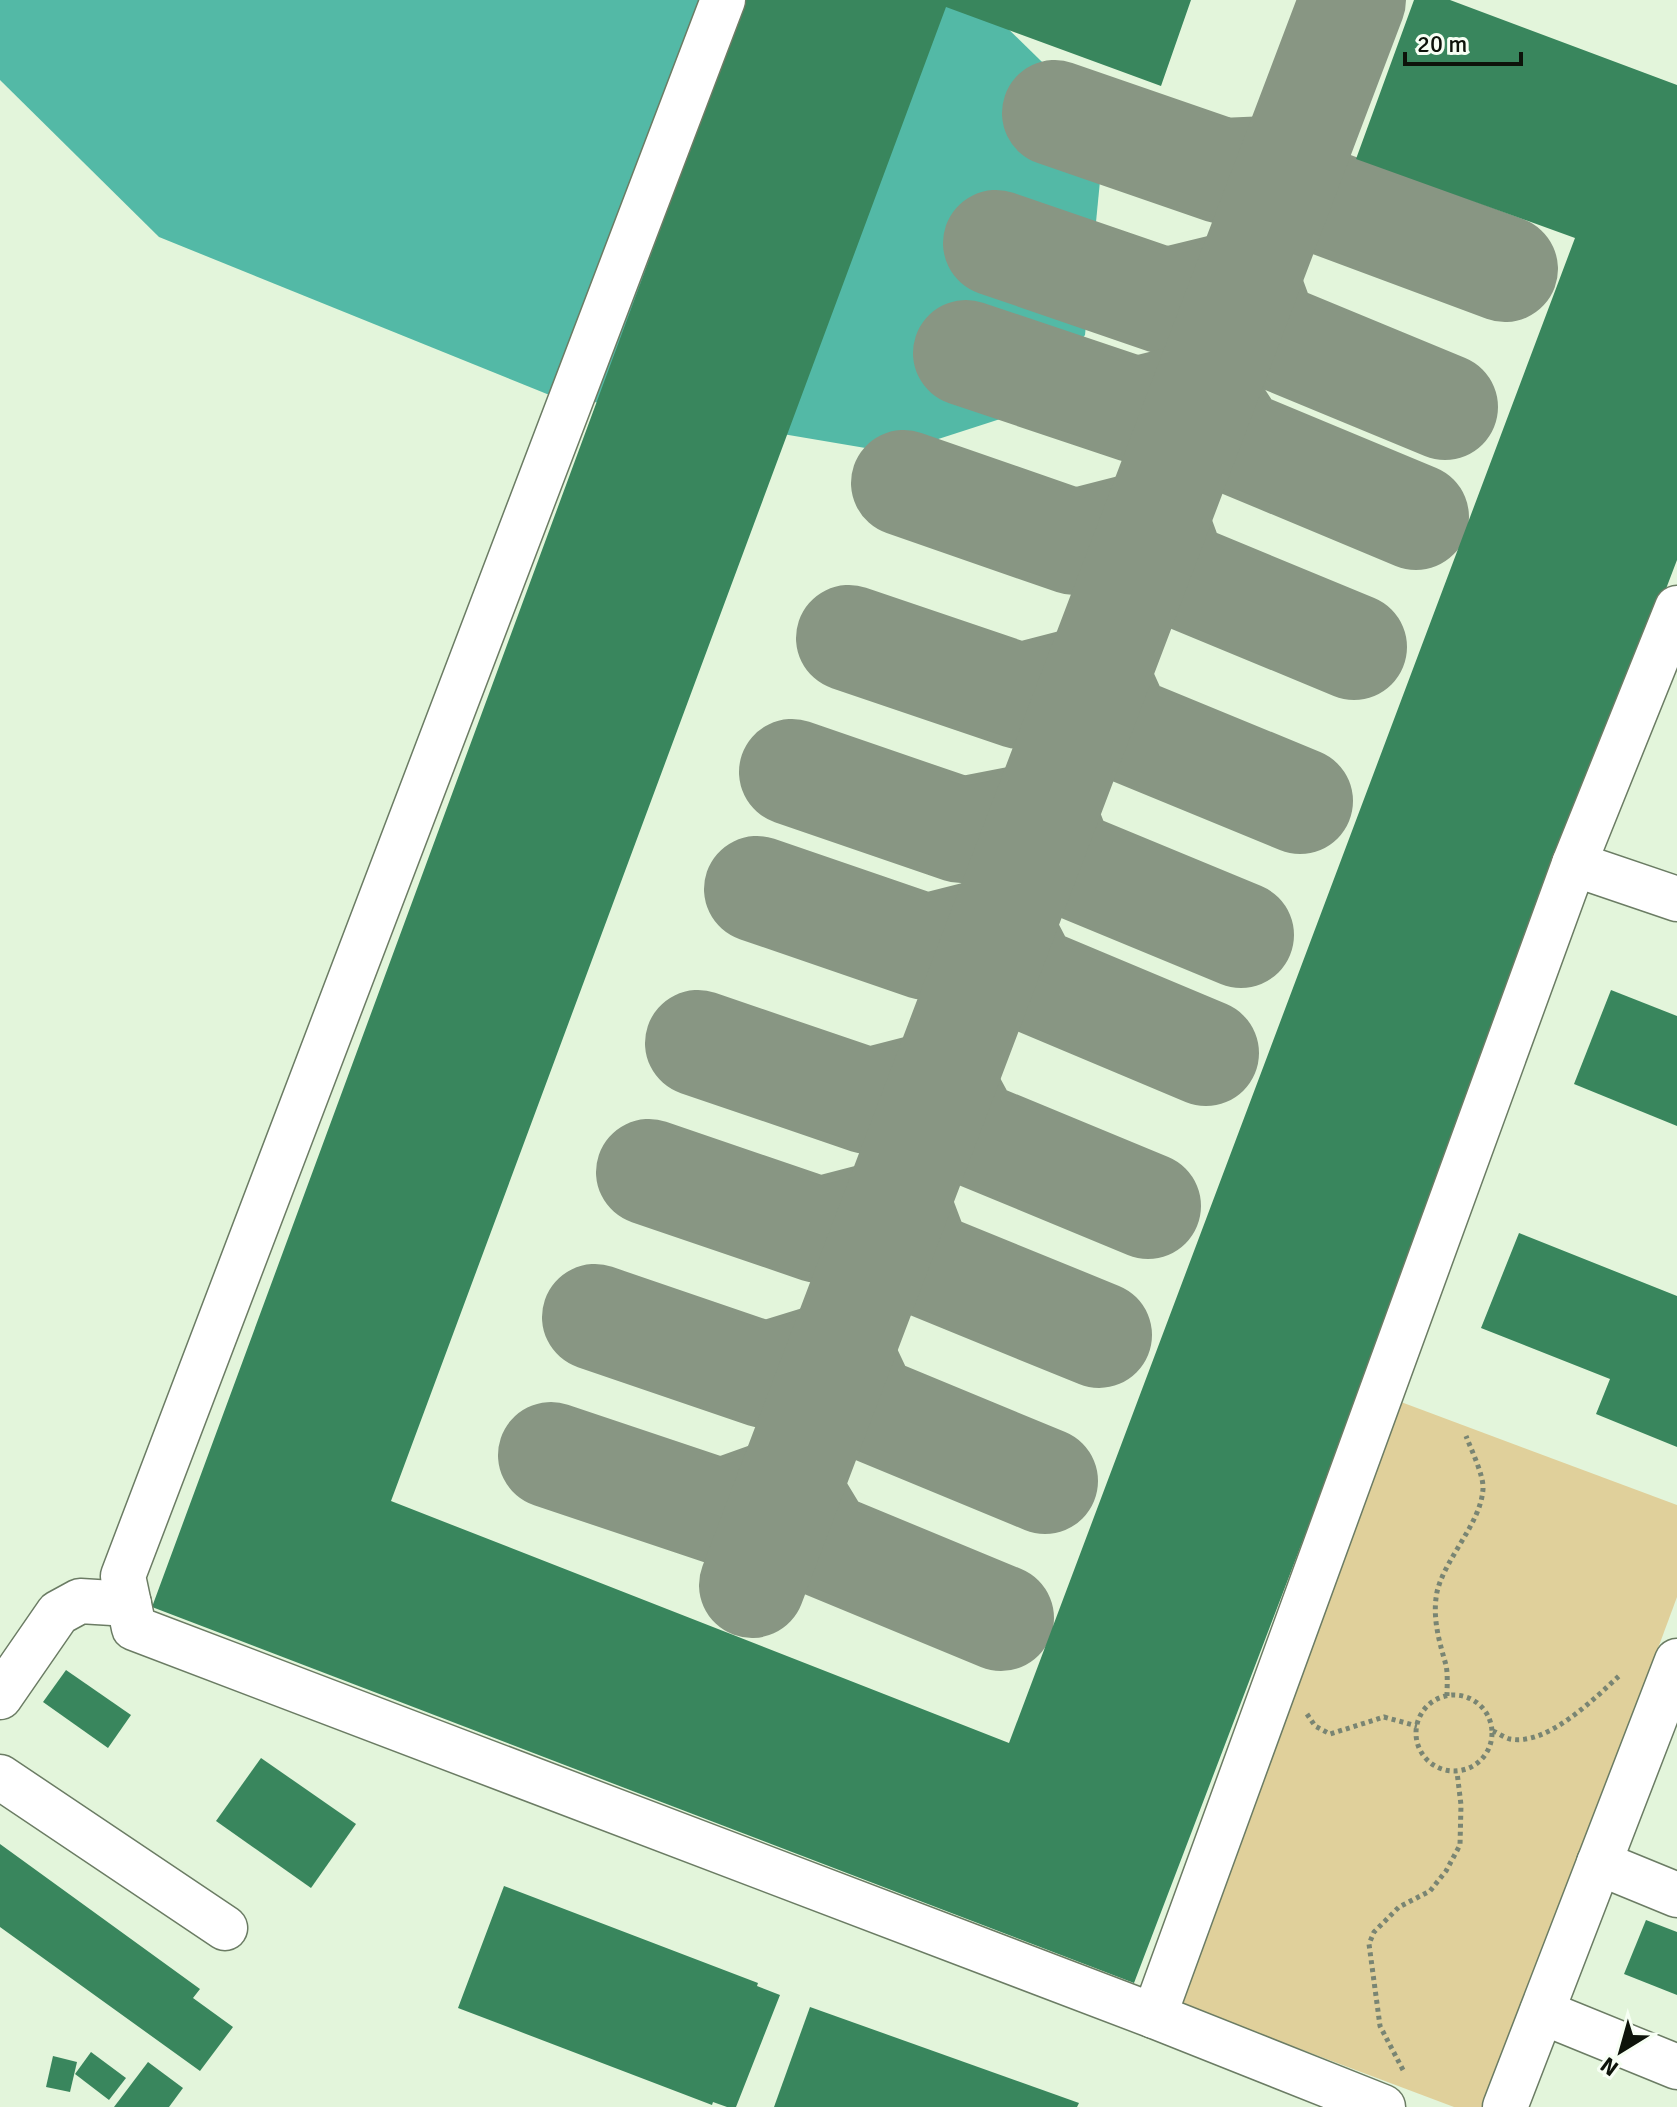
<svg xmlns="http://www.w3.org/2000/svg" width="1677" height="2107" font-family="Signika,sans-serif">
  <rect width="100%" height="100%" fill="#e3f5db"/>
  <!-- green -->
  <polygon fill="#e0d09b" points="1393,1399 1677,1505 1677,1597 1488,2107 1454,2107 1170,2000"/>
  <!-- water -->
  <polygon fill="#53b9a6" points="0,0 965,0 991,12 1085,104 1100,181 1085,335 1028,410 895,453 547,394 159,237 0,80"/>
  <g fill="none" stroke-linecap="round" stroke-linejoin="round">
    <!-- taxiway -->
    <g stroke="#889683" stroke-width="106">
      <polyline points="1055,113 1223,171 1290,168 1314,198 1505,269"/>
      <polyline points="996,243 1165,301 1247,281 1266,333 1445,407"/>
      <polyline points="966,353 1136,410 1204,393 1236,442 1416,517"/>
      <polyline points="904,483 1074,542 1156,521 1175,573 1354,647"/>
      <polyline points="849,638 1020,696 1097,676 1120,727 1300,801"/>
      <polyline points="792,772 961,830 1044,814 1062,861 1241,935"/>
      <polyline points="757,889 926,947 1001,928 1027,978 1206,1053"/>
      <polyline points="698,1043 868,1101 942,1082 969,1132 1148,1206"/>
      <polyline points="649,1172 819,1230 900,1209 920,1262 1099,1335"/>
      <polyline points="595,1317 765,1375 840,1352 866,1407 1045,1481"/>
      <polyline points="551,1455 721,1512 788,1488 822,1544 1001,1618"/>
      <polyline points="752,1585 1353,0"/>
    </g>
  </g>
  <!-- building -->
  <g fill="#39865d">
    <polygon points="745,0 1191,0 1161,86 946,7 391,1501 1009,1743 1575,238 1356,159 1414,0 1450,0 1677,85 1677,560 1134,1983 152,1607"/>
    <polygon points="1611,990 1677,1016 1677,1126 1574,1084"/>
    <polygon points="1519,1233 1677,1296 1677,1447 1596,1414 1610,1379 1481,1328"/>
    <polygon points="66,1670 131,1715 108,1748 43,1702"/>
    <polygon points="261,1758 356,1824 311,1888 216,1821"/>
    <polygon points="0,1844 200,1989 193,1998 233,2027 200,2071 0,1927"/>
    <polygon points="504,1886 758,1983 757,1986 780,1995 736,2107 727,2107 713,2102 712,2105 458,2008"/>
    <polygon points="1646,1920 1677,1932 1677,1995 1624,1974"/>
    <polygon points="810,2007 1079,2103 1077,2107 774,2107"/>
    <polygon points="91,2052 126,2078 109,2100 75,2074"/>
    <polygon points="53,2056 77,2062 70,2092 46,2087"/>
    <polygon points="148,2062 183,2088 169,2107 114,2107"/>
  </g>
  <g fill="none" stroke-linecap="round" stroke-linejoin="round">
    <!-- minor casing -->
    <g stroke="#6b7c64" stroke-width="47">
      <g id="minor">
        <polyline points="723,0 123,1576 134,1628 1154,2016 1383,2107"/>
        <polyline points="1574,864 1677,899"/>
        <polyline points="0,1697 58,1613 80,1601 129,1604"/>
        <polyline points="0,1777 225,1928"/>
        <polyline points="1599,1863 1677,1895"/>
        <polyline points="1542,2012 1677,2067"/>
        <polyline points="1154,2016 1574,864 1677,608"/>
        <polyline points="1505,2107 1677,1661"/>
      </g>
    </g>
    <!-- path -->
    <g stroke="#798573" stroke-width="5" stroke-dasharray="4 4" stroke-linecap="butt">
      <circle cx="1454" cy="1733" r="38"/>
      <path d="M1447,1696C1447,1686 1448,1675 1446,1665C1439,1641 1432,1617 1437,1592C1445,1558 1481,1523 1483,1489C1484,1476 1471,1449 1466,1436"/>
      <polyline points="1307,1714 1315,1726 1330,1734 1384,1717 1417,1726"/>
      <path d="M1493,1731C1498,1733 1505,1738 1510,1739C1547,1746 1594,1699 1619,1676"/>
      <polyline points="1403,2070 1380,2026 1369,1944 1374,1932 1399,1907 1430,1891 1446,1871 1460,1845 1461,1805 1457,1772"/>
    </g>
    <!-- minor -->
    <use href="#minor" stroke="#fff" stroke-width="44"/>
  </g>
  <!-- north arrow -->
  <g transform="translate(1621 2051) rotate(217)" stroke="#f7fff4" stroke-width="6" paint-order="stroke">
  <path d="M0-6L14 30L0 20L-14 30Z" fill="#0d130a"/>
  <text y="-12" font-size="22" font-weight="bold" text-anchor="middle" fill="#0d130a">N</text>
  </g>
  <!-- scale -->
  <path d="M1405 52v12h116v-12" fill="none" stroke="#0d130a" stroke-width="4"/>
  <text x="1417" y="52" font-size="24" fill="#0d130a" stroke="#f7fff4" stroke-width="6" paint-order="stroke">20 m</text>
</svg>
